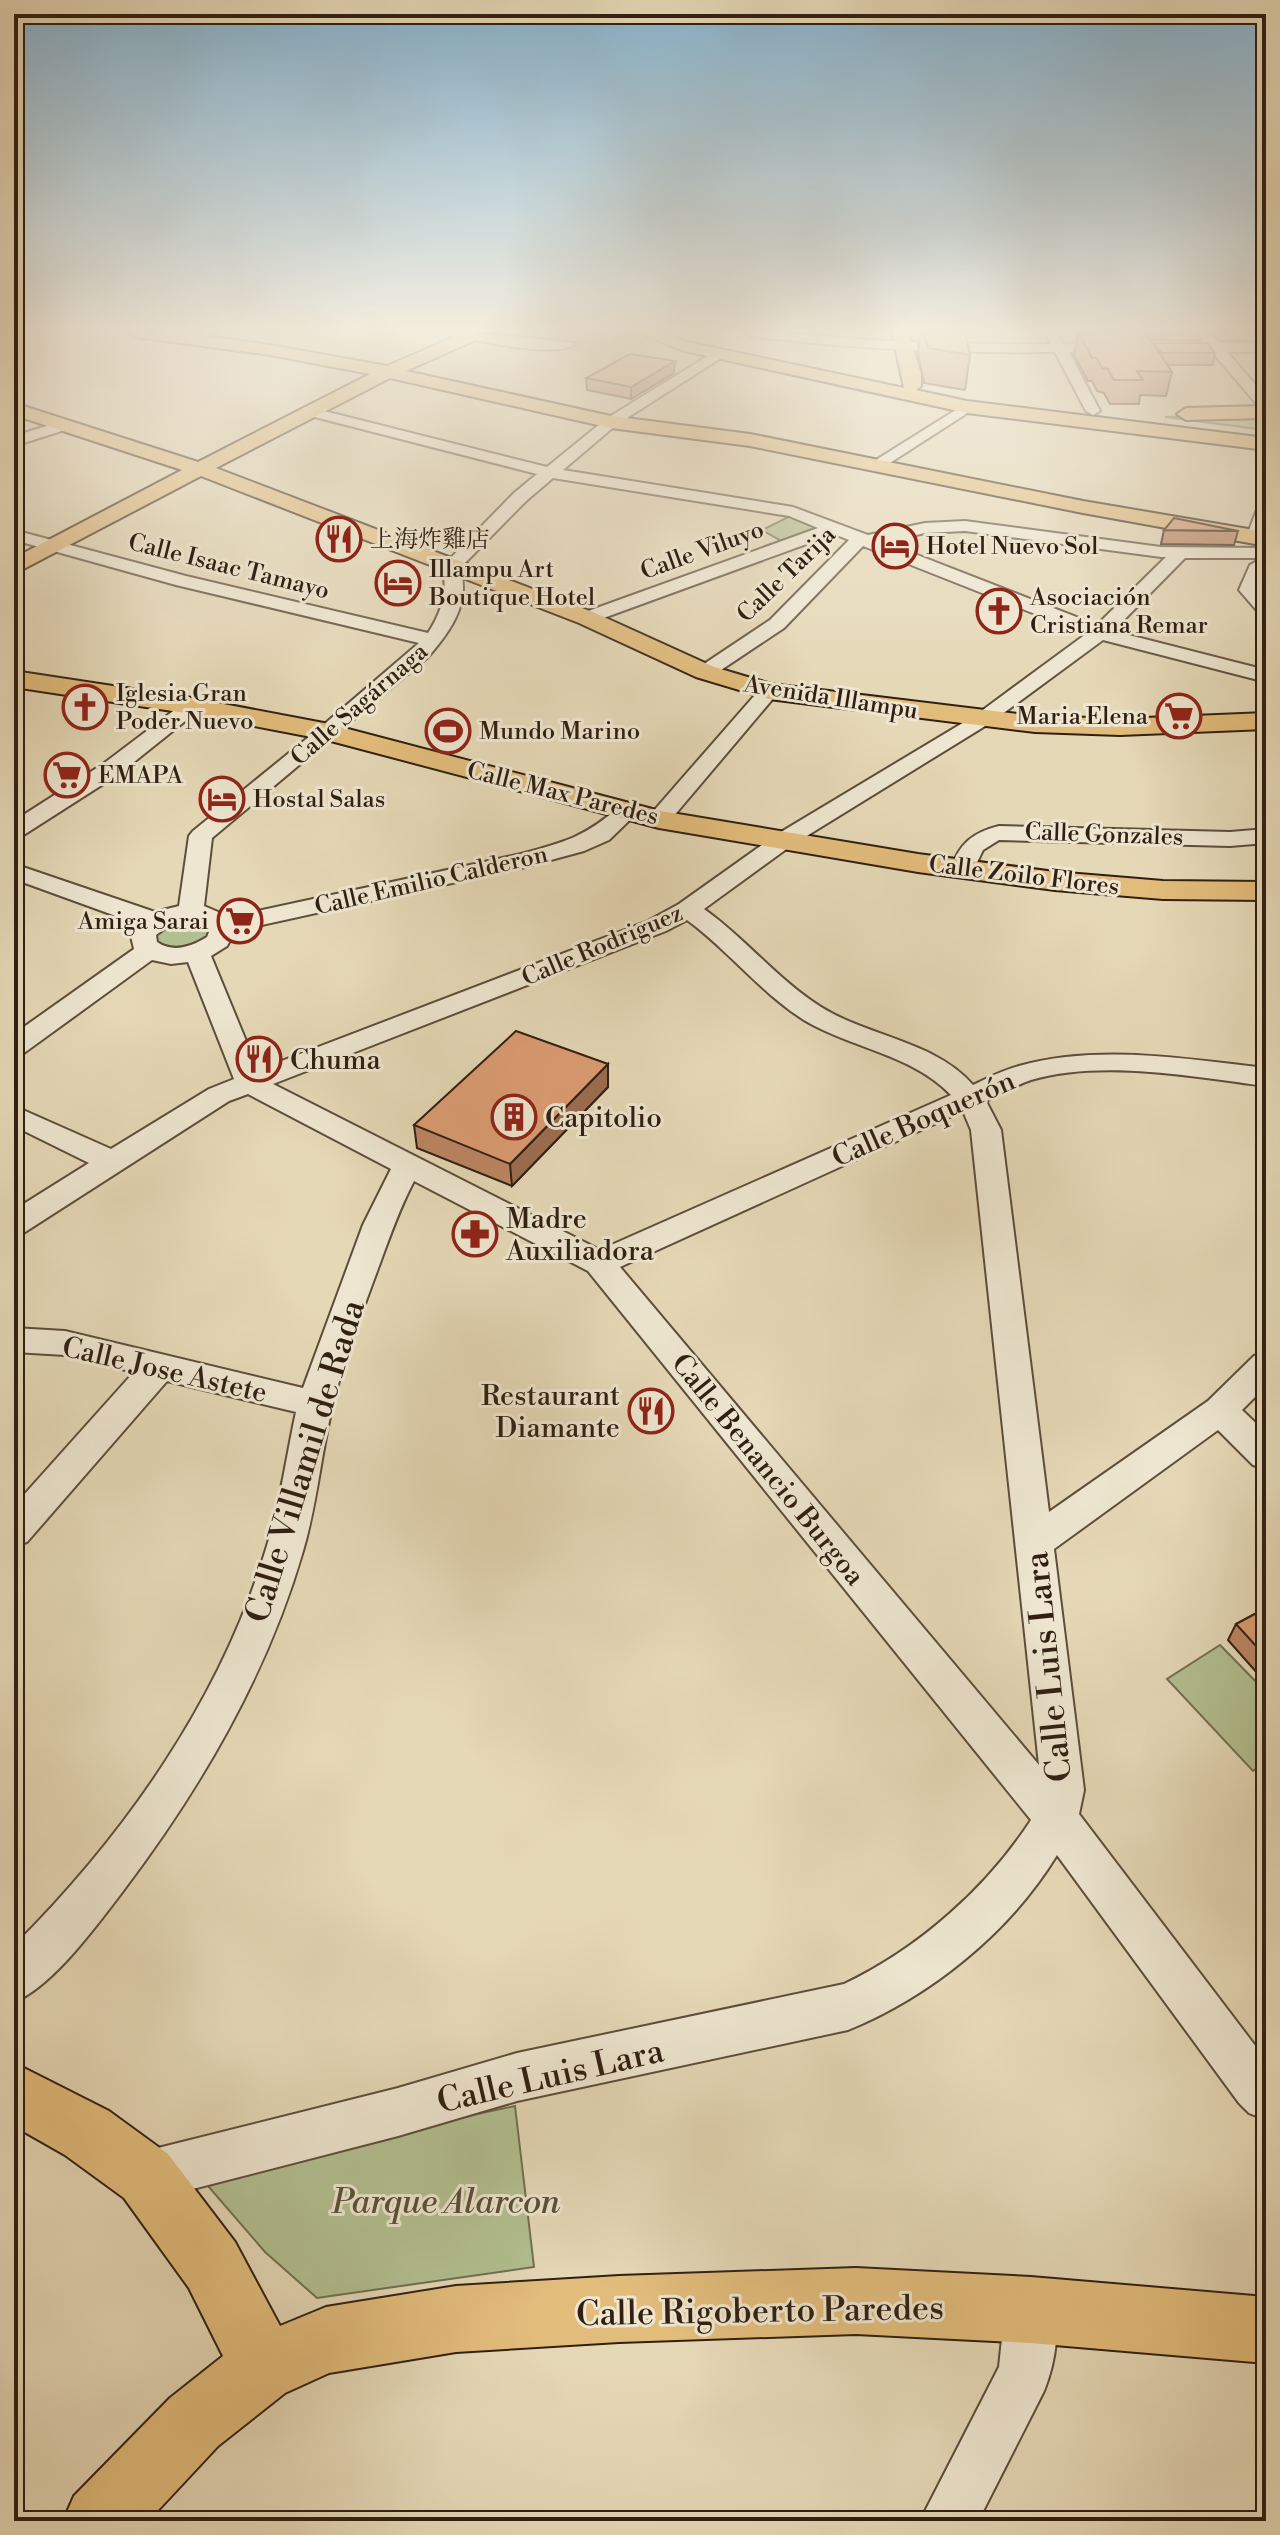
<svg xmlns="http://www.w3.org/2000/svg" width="1280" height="2535" font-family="'Libre Bodoni','Noto Serif SC',serif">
  <rect width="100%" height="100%" fill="#e5d8b6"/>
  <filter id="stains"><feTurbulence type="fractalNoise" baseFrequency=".0025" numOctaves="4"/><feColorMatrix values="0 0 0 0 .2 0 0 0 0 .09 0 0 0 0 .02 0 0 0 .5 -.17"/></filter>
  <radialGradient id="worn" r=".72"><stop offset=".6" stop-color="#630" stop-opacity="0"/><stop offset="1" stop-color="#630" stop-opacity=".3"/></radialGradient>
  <!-- green -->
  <g fill="#b2bf90" stroke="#716f51" stroke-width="2">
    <polygon points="1260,414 1264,416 1266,430 1165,417"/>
    <polygon points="794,514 822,527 787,544 762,530"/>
    <path d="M192,918L210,926L209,936C190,947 177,952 156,943L154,933L165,923Z"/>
    <polygon points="1220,1645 1266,1692 1266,1762 1253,1771 1167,1679"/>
    <polygon points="515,2106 534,2267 317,2298 265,2252 208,2186 361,2139"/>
  </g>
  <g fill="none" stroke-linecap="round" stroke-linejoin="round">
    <!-- minor-tunnel -->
    <polyline stroke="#c1b395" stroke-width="15" stroke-dasharray="15 8" stroke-linecap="butt" points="569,344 677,332"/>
    <!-- minor casing -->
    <g stroke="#5d4d3b" stroke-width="4">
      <g id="minor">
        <polygon points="197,332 216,332 199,341 189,341 189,335"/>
        <path d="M445,332C461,332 570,340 576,344C556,359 478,340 452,336Z"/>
        <path d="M744,332C791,332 838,338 885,341C940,344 996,344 1051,344L1046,335L1057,332L1064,344L1119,343L1126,347L1119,351L1069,352L1100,411L1093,415L1086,411L1055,352C953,353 852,349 751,336Z"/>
        <polygon points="1206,332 1220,343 1266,344 1266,352 1227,352 1266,397 1266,410 1261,409 1212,352 1169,351 1162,347 1169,343 1205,343 1199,336"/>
        <path d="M719,349L726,353L724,356L616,425L563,470L793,507L868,535L925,523L965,521L1161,547L1266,548V558H1185L1113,631L1266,670V682L1103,640L990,723L792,845L704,909C746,939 778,980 821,1007C869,1037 935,1041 973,1085C988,1078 1003,1070 1019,1066C1099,1044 1185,1059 1266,1068V1086C1195,1077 1102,1059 1031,1080C1016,1085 1001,1094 986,1101L1001,1130L1049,1512L1208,1401L1254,1356L1266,1352V1386L1242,1410L1266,1433V1469L1253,1465L1218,1430L1054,1549L1084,1790L1079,1814L1266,2060V2120L1249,2113L1239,2103L1057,1855C1010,1932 931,1996 848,2030L517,2101L398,2136L146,2201L128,2194L121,2176L128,2158L146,2151L398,2088L517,2053L844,1984C918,1949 987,1888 1031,1820L588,1271L414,1181C397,1213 386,1248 373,1282C358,1323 342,1365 332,1408C321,1455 317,1504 303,1551C267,1675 201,1788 123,1891C97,1925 53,1986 14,2002V1946C125,1835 220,1701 266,1549C280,1505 286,1458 296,1412L167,1381L27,1542L14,1546V1506L134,1372L65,1355L14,1352V1328L65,1331L303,1388L363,1225L391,1169L248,1094L229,1101L25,1232L14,1235V1210L89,1163L14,1126V1106L111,1149L209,1089L234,1079L188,962L171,964L152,960L24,1053L14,1055V1034L134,949L130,932L138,924L14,879V864L155,912L179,906L189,836L193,831L321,727L419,643L176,585L14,540V530L186,576L428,633C441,613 449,591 442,567L514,493L537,474L303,414V408L308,407L547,467L606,419ZM553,478L789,516L818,528L580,614L577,618L580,622L587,624L834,534L849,540L770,620L698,668L695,672L698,676H712L784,628L863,546L1086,634L976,715L776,835L679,904L648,921L258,1070L211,956L227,946L235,931L525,867L584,851L609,840L639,811L636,806H620C585,837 565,842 521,854L230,917L204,906L212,838L428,657C450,632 471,603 460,568L526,501ZM965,531L1161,557H1166L1097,625L884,542L925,533ZM191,918L211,927L207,937C191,947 173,953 157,942L156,935L174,922ZM687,920C728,950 760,992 804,1020C850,1048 912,1054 951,1095L600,1250L273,1084L666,931ZM963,1111L971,1130L1039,1765L620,1267Z"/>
        <polygon points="967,403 972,404 972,410 882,468 870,468 868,465"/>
        <polygon points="66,420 71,422 71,428 14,446 14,436"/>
        <polygon points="1266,502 1264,538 1255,543 1249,542 1246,538 1258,507"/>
        <polygon points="1259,560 1266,562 1258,589 1266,598 1266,615 1259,613 1239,590 1250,565"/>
        <polygon points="769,685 776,687 779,691 776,695 667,824 651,824 647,819 651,814 762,687"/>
        <polygon points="192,700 199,702 202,706 199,710 119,774 22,836 14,838 14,821 103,764 185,702"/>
        <path d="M999,826L1230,832L1266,829V843L1230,846L999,840L983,850L971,875H953L950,870C960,843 972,833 999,826Z"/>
        <path d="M1031,2284L1050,2291C1062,2321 1056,2361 1044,2391L978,2521H920L999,2367L1005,2310L1012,2291Z"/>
      </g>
    </g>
    <!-- major casing -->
    <g stroke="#301f12" stroke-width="4">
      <g id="major">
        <polygon points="128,332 174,332 270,345 387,366 465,332 478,332 478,339 406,371 611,416 750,434 1083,501 1266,532 1266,546 1083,513 750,446 611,428 390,378 216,468 595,613 714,667 771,684 1035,716 1120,719 1266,713 1266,729 1120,735 1035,732 769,699 696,677 579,623 201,476 14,574 14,558 182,470 14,415 14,403 198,462 370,374 270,355 136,337"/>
        <polygon points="636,332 660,332 688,342 904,388 892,332 908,332 921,374 921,386 916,390 967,401 1266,438 1266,450 967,413 684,351"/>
        <polygon points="1266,406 1266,418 1186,420 1177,414 1186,408"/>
        <polygon points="14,671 192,698 329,724 660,811 918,854 1055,872 1163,881 1266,882 1266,900 1163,899 1055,890 918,872 659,828 327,740 192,714 14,687"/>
        <polygon points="14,2063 109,2111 168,2154 235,2242 280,2326 326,2307 456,2286 619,2276 856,2268 1031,2277 1266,2297 1266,2363 1031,2343 856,2334 619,2342 456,2352 329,2373 285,2393 218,2446 148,2521 63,2521 74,2496 170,2398 223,2356 189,2288 124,2198 65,2155 14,2126"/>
      </g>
    </g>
    <!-- minor -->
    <use href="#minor" fill="#eee6d0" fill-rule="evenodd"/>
    <!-- major -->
    <use href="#major" fill="#e2bc7b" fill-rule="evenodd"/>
  </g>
  <!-- wall -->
  <g fill="#bd8663" stroke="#301f12" stroke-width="2">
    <polygon points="920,332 965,332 970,355 965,390 924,383 918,353"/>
    <polygon points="1078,332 1201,332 1199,340 1150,340 1154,345 1154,343 1215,353 1213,365 1167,365 1172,372 1166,396 1140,395 1139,404 1110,404 1104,393 1097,391 1092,381 1088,381 1074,355"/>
    <polygon points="1210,332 1266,332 1266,341 1221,341"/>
    <polygon points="674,373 631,399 587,390 586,378"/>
    <polygon points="1164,530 1238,531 1234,545 1161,544"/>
    <polygon points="608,1064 608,1087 512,1186 417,1148 414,1125"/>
    <polygon points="1266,1608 1266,1683 1228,1640 1236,1624"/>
  </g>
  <!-- shaded-wall -->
  <g fill="#9a6d50" stroke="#301f12" stroke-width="2">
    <polygon points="675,361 674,373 631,399 631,387"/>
    <polygon points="608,1064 608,1087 512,1186 510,1164"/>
  </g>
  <!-- building -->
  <g fill="#dc9c73" stroke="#301f12" stroke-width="2">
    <polygon points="924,332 965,332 970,355 928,348"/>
    <polygon points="1078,332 1145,332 1172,372 1137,371 1143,380 1114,380 1108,369 1102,368 1097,358 1092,358"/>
    <polygon points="1154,343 1208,343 1215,353 1162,353"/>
    <polygon points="630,354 675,361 631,387 586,378"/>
    <polygon points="1174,518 1238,531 1164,530"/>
    <polygon points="516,1031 608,1064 510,1164 414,1125"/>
    <polygon points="1266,1608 1266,1657 1236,1624"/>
  </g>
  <!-- sky -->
  <linearGradient id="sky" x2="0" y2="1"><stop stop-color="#87b6d3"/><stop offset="0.48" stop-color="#f3edde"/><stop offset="1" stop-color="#f3edde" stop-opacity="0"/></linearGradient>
  <rect width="1280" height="687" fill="url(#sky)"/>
  <!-- icons -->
  <defs>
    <g id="restaurant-ring" transform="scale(2.3)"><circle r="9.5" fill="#eee6d0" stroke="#8f2418" stroke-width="1.5"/><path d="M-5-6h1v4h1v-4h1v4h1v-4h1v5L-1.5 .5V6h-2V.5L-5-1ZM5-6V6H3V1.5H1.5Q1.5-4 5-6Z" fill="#8f2418"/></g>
    <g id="hotel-ring" transform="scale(2.3)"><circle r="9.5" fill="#eee6d0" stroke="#8f2418" stroke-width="1.5"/><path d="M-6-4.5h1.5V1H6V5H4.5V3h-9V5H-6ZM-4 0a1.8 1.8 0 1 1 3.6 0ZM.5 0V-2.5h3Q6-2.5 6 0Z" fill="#8f2418"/></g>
    <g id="church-ring" transform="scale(2.3)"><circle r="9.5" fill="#eee6d0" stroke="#8f2418" stroke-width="1.5"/><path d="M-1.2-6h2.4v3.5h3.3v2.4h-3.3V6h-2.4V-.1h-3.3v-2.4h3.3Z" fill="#8f2418"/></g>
    <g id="supermarket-ring" transform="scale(2.3)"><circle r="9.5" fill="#eee6d0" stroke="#8f2418" stroke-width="1.5"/><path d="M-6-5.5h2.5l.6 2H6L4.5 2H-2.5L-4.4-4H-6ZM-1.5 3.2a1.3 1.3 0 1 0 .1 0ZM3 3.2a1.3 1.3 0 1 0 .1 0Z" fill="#8f2418"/></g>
    <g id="stadium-ring" transform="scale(2.3)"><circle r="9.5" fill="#eee6d0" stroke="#8f2418" stroke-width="1.5"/><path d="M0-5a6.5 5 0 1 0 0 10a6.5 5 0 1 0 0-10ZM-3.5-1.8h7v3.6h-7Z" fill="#8f2418"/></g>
    <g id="building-ring" transform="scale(2.3)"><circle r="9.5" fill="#eee6d0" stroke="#8f2418" stroke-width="1.5"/><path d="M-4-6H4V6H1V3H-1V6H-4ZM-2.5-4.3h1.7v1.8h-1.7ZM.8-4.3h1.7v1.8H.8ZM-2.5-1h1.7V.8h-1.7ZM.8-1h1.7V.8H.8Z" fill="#8f2418"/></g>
    <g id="pharmacy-ring" transform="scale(2.3)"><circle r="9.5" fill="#eee6d0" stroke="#8f2418" stroke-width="1.5"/><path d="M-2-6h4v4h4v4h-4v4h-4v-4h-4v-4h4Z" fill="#8f2418"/></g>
  </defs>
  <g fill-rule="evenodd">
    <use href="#restaurant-ring" x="339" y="539"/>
    <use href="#hotel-ring" x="895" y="546"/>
    <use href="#hotel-ring" x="398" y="583"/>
    <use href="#church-ring" x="999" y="611"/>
    <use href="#church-ring" x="85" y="707"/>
    <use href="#supermarket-ring" x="1179" y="716"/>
    <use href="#stadium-ring" x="448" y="731"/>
    <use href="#supermarket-ring" x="67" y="775"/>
    <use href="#hotel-ring" x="222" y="799"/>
    <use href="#supermarket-ring" x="240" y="921"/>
    <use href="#restaurant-ring" x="259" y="1059"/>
    <use href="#building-ring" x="514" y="1117"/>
    <use href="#pharmacy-ring" x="475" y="1234"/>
    <use href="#restaurant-ring" x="651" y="1411"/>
  </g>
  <g text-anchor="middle" stroke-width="6" stroke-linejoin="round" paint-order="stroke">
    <!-- far-poi labels -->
    <g font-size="24" fill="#301f12" stroke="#eee6d0" text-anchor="start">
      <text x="370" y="547">上海炸雞店</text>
      <text x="926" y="554">Hotel Nuevo Sol</text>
      <text x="429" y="577">Illampu Art<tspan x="429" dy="28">Boutique Hotel</tspan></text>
      <text x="1030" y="605">Asociación<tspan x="1030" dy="28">Cristiana Remar</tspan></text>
      <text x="116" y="701">Iglesia Gran<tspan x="116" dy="28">Poder Nuevo</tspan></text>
      <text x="1148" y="724" text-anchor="end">Maria Elena</text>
      <text x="479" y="739">Mundo Marino</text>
      <text x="98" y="783">EMAPA</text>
      <text x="253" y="807">Hostal Salas</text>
      <text x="209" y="929" text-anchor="end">Amiga Sarai</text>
    </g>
    <!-- far-street labels -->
    <g font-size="24" fill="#301f12" stroke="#eee6d0">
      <text transform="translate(702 550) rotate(-20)" y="8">Calle Viluyo</text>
      <text transform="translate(229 566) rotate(14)" y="8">Calle Isaac Tamayo</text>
      <text transform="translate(786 574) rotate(-44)" y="8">Calle Tarija</text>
      <text transform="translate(831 697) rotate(9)" y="8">Avenida Illampu</text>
      <text transform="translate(359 704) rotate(-41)" y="8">Calle Sagárnaga</text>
      <text transform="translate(563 793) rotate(14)" y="8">Calle Max Paredes</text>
      <text transform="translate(1104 834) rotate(2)" y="8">Calle Gonzales</text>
      <text transform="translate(1024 875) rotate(7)" y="8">Calle Zoilo Flores</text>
      <text transform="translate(431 880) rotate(-13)" y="8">Calle Emilio Calderon</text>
      <text transform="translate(602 945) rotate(-23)" y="8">Calle Rodriguez</text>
    </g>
    <!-- poi labels -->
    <g font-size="28" fill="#301f12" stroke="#eee6d0" text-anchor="start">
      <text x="290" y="1069">Chuma</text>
      <text x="545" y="1127">Capitolio</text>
      <text x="506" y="1228">Madre<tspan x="506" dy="32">Auxiliadora</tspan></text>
      <text x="620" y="1405" text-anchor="end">Restaurant<tspan x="620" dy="32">Diamante</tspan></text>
    </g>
    <!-- street labels -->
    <g font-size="28" fill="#301f12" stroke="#eee6d0">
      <text transform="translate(923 1118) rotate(-24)" y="10">Calle Boquerón</text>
      <text transform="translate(165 1369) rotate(13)" y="10">Calle Jose Astete</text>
      <text transform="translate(769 1469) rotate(51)" y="10">Calle Benancio Burgoa</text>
    </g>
    <!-- near-street labels -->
    <g font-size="34" fill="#301f12" stroke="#eee6d0">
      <text transform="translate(304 1461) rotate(-73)" y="12">Calle Villamil de Rada</text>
      <text transform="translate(1047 1667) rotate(-96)" y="12">Calle Luis Lara</text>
      <text transform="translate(550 2075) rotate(-13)" y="12">Calle Luis Lara</text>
      <text transform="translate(760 2310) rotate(-1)" y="12">Calle Rigoberto Paredes</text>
    </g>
    <!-- near-park labels -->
    <g font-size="34" font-style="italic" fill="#574f38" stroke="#eee6d0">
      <text x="446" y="2213">Parque Alarcon</text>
    </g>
  </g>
  <!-- margin -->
  <rect width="1280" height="2535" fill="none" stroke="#e5d8b6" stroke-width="48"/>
  <rect x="16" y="16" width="1248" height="2503" fill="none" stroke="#301f12" stroke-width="4"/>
  <rect x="24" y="24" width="1232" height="2487" fill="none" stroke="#301f12" stroke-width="2"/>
  <rect width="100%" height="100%" filter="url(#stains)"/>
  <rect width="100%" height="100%" fill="url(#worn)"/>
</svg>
